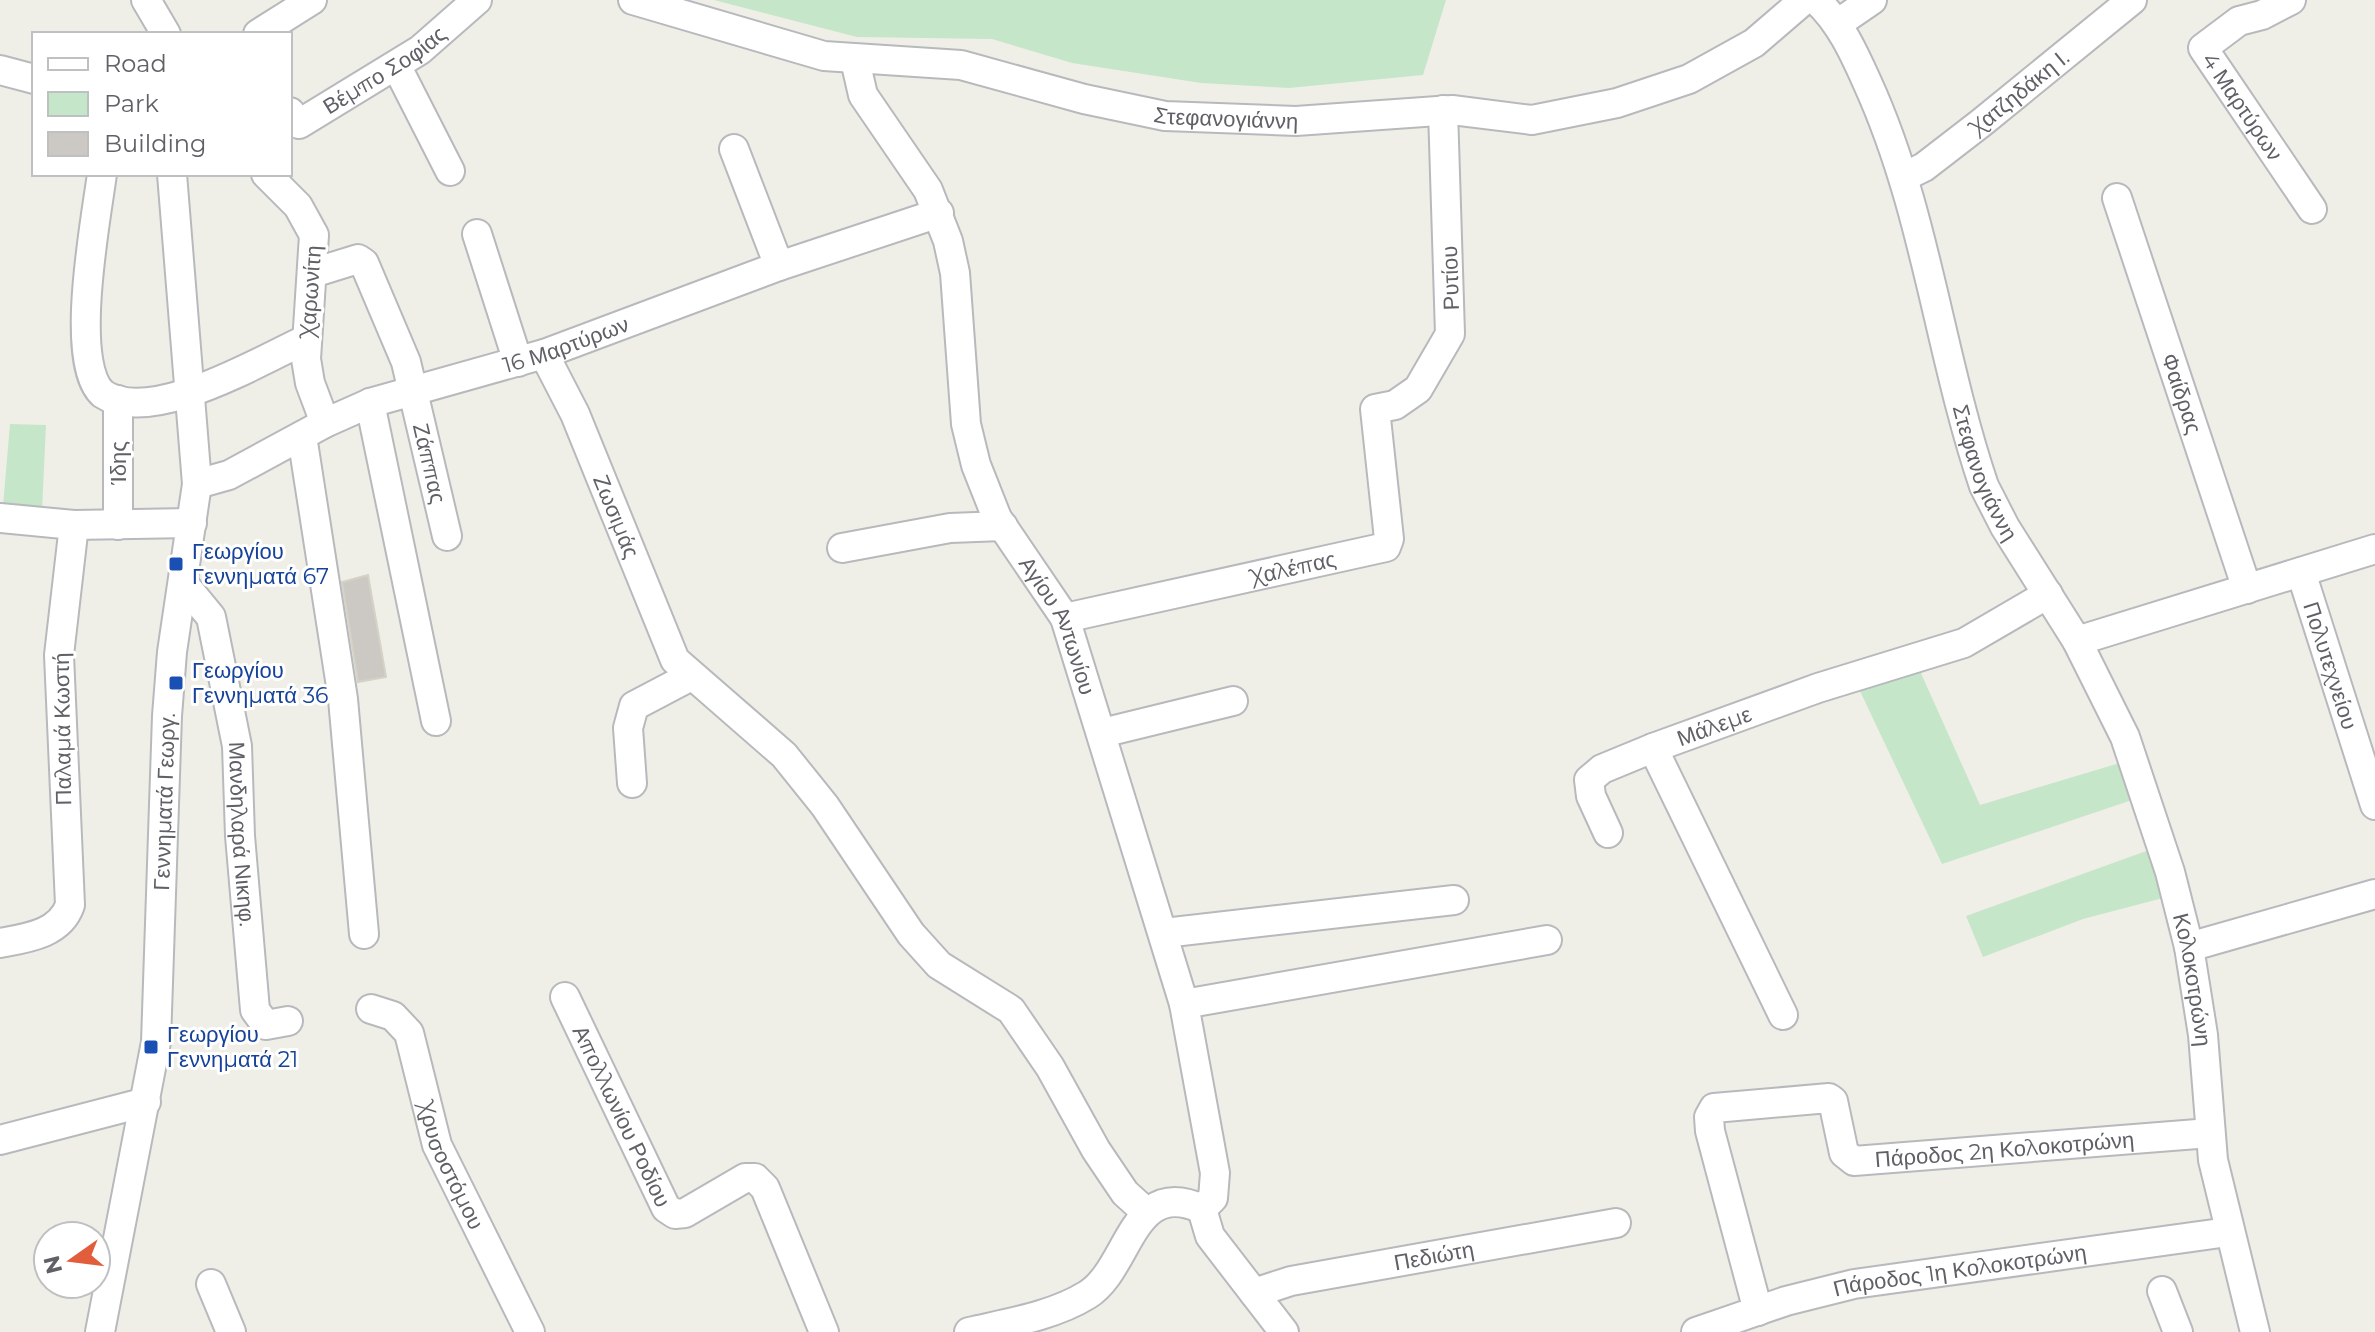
<svg xmlns="http://www.w3.org/2000/svg" width="2375" height="1332" font-family="Montserrat,sans-serif">
  <rect width="100%" height="100%" fill="#f0efe7"/>
  <!-- green -->
  <g fill="#c5e6c9">
    <polygon points="714,0 1446,0 1423,75 1289,88 1201,83 1072,63 992,39 857,37"/>
    <polygon points="10,424 46,425 42,510 3,506"/>
    <polygon points="1920,671 1980,805 2123,762 2135,799 1942,864 1859,689"/>
    <polygon points="2149,850 2163,898 2083,919 1983,957 1966,916"/>
  </g>
  <!-- building -->
  <polygon fill="#ccc9c4" stroke="#d5d2c6" stroke-width="2" points="368,575 386,677 358,682 342,582"/>
  <g fill="none" stroke-linecap="round" stroke-linejoin="round">
    <!-- minor casing -->
    <g stroke="#b7b9bd" stroke-width="32">
      <g id="minor">
        <polyline points="146,0 166,34"/>
        <path id="s1" d="M633,0L824,56L961,65L1084,99L1165,116L1296,121L1452,110L1532,120L1617,103L1689,79L1754,43L1804,0"/>
        <path id="s2" d="M1816,0C1840,22 1854,53 1867,82C1926,211 1939,353 1984,486L2005,527L2077,641L2375,549"/>
        <path id="s3" d="M2291,0L2262,15L2239,21L2203,48L2312,209"/>
        <polyline points="1837,24 1872,0"/>
        <polyline points="258,34 312,0"/>
        <path id="s4" d="M855,60L863,95L928,190L948,241L955,273L966,424L976,465L997,518L1065,618L1184,1004L1215,1173L1213,1198L1202,1209"/>
        <polyline points="396,65 450,171"/>
        <polyline points="0,70 34,79"/>
        <path id="s5" d="M290,112L299,124L420,50L477,0"/>
        <polyline points="734,149 779,266"/>
        <path d="M102,174C96,219 68,364 103,394C151,426 259,361 305,340"/>
        <polyline points="266,174 298,206 314,235 306,359 310,383 325,423"/>
        <path id="s6" d="M1904,177L1924,167L1981,123L2132,0"/>
        <path id="s7" d="M2117,198L2247,589"/>
        <polyline points="477,234 518,362"/>
        <path id="s8" d="M313,273L358,259L364,263L406,362L447,536"/>
        <path id="s9" d="M544,354L575,414L675,660L784,755L825,806L911,934L939,965L1011,1010L1050,1067L1096,1150L1125,1193L1146,1212"/>
        <polyline points="118,400 118,525"/>
        <polyline points="370,403 436,721"/>
        <polyline points="302,436 343,699 364,934"/>
        <path id="s10" d="M197,484L229,475L325,423L370,403L544,354L779,266L939,213"/>
        <polyline points="0,518 74,525 192,523"/>
        <polyline points="842,548 950,528 1003,526"/>
        <path id="s11" d="M2301,572L2375,805"/>
        <path id="s12" d="M183,583L211,617L237,746L240,836L255,1010L266,1025L288,1021"/>
        <path id="s13" d="M1065,618L1386,547L1389,539L1375,409L1395,405L1418,389L1450,334L1443,110"/>
        <path id="s14" d="M2077,641L2125,737L2170,872L2189,947L2203,1035L2213,1160L2255,1332"/>
        <polyline points="1102,733 1233,701"/>
        <polyline points="632,783 628,728 634,706 691,676"/>
        <polyline points="1608,833 1591,796 1589,780 1602,769 1653,748"/>
        <polyline points="1164,933 1454,900"/>
        <path d="M0,943C27,938 60,934 70,905L59,655L74,525"/>
        <polyline points="2189,947 2375,894"/>
        <path id="s15" d="M565,997L666,1208L675,1214L685,1213L745,1178H755L765,1188L824,1332"/>
        <polyline points="1184,1004 1547,940"/>
        <path id="s16" d="M371,1009L393,1016L409,1033L437,1145L530,1332"/>
        <path id="s17" d="M1783,1015L1653,748L1818,688L1964,643L2048,594"/>
        <polyline points="0,1140 146,1102"/>
        <polyline points="1202,1209 1210,1236 1284,1332"/>
        <polyline points="211,1284 231,1332"/>
        <polyline points="2162,1291 2178,1332"/>
        <path id="s18" d="M1254,1293L1291,1281L1616,1223"/>
        <path id="s19" d="M1758,1311L1710,1131L1709,1117L1714,1108L1829,1098L1833,1101L1844,1153L1854,1161L2210,1133"/>
        <path id="s20" d="M100,1332L156,1042L167,716L172,652L197,484L172,174"/>
        <path d="M969,1332C1008,1323 1053,1316 1087,1295C1130,1269 1131,1176 1202,1209"/>
        <path id="s21" d="M1696,1332L1786,1301L1854,1284L2228,1232"/>
      </g>
    </g>
    <!-- minor -->
    <use href="#minor" stroke="#fff" stroke-width="28"/>
  </g>
  <!-- markers -->
  <g fill="#1a4fb4" stroke="#fff" stroke-width="3">
    <rect x="168" y="556" width="16" height="16" rx="4"/>
    <rect x="168" y="675" width="16" height="16" rx="4"/>
    <rect x="143" y="1039" width="16" height="16" rx="4"/>
  </g>
  <g text-anchor="middle" stroke-width="6" stroke-linejoin="round" paint-order="stroke">
    <!-- street labels -->
    <g font-size="22" fill="#5f6167" stroke="#fff">
      <text dy="8" stroke="none"><textPath href="#s5" startOffset="116">Βέμπο Σοφίας</textPath></text>
      <text dy="8" stroke="none"><textPath href="#s6" startOffset="144">Χατζηδάκη Ι.</textPath></text>
      <text dy="8" stroke="none"><textPath href="#s3" startOffset="172">4 Μαρτύρων</textPath></text>
      <text dy="8" stroke="none"><textPath href="#s1" startOffset="608">Στεφανογιάννη</textPath></text>
      <text transform="translate(1450 278) rotate(-92)" y="8">Ρυτίου</text>
      <text transform="translate(310 291) rotate(-86)" y="8">Χαρωνίτη</text>
      <text dy="8" stroke="none"><textPath href="#s10" startOffset="396">16 Μαρτύρων</textPath></text>
      <text dy="8" stroke="none"><textPath href="#s7" startOffset="206">Φαίδρας</textPath></text>
      <text transform="translate(118 463) rotate(-90)" y="8">Ίδης</text>
      <text dy="8" stroke="none"><textPath href="#s8" startOffset="266">Ζάππας</textPath></text>
      <text dy="8" stroke="none"><textPath href="#s2" startOffset="506">Στεφανογιάννη</textPath></text>
      <text dy="8" stroke="none"><textPath href="#s9" startOffset="178">Ζωσιμάς</textPath></text>
      <text dy="8" stroke="none"><textPath href="#s13" startOffset="234">Χαλέπας</textPath></text>
      <text dy="8" stroke="none"><textPath href="#s4" startOffset="614">Αγίου Αντωνίου</textPath></text>
      <text dy="8" stroke="none"><textPath href="#s11" startOffset="98">Πολυτεχνείου</textPath></text>
      <text dy="8" stroke="none"><textPath href="#s17" startOffset="362">Μάλεμε</textPath></text>
      <text transform="translate(62 729) rotate(-91)" y="8">Παλαμά Κωστή</text>
      <text dy="8" stroke="none"><textPath href="#s20" startOffset="536">Γεννηματά Γεωργ.</textPath></text>
      <text dy="8" stroke="none"><textPath href="#s12" startOffset="264">Μανδηλαρά Νικηφ.</textPath></text>
      <text dy="8" stroke="none"><textPath href="#s14" startOffset="360">Κολοκοτρώνη</textPath></text>
      <text dy="8" stroke="none"><textPath href="#s15" startOffset="132">Απολλωνίου Ροδίου</textPath></text>
      <text dy="8" stroke="none"><textPath href="#s19" startOffset="548">Πάροδος 2η Κολοκοτρώνη</textPath></text>
      <text dy="8" stroke="none"><textPath href="#s16" startOffset="186">Χρυσοστόμου</textPath></text>
      <text dy="8" stroke="none"><textPath href="#s18" startOffset="184">Πεδιώτη</textPath></text>
      <text dy="8" stroke="none"><textPath href="#s21" startOffset="272">Πάροδος 1η Κολοκοτρώνη</textPath></text>
    </g>
    <!-- transit labels -->
    <g font-size="22" fill="#164399" stroke="#fff" text-anchor="start">
      <text x="192" y="559">Γεωργίου<tspan x="192" dy="25">Γεννηματά 67</tspan></text>
      <text x="192" y="678">Γεωργίου<tspan x="192" dy="25">Γεννηματά 36</tspan></text>
      <text x="167" y="1042">Γεωργίου<tspan x="167" dy="25">Γεννηματά 21</tspan></text>
    </g>
  </g>
  <!-- legend -->
  <rect x="32" y="32" width="260" height="144" fill="#ffffff" stroke="#bfc0c2" stroke-width="2"/>
  <rect x="48" y="58" width="40" height="12" fill="#ffffff" stroke="#bfc0c2" stroke-width="2"/>
  <text x="104" y="72" font-size="24" fill="#5f6167">Road</text>
  <rect x="48" y="92" width="40" height="24" fill="#c5e6c9" stroke="#bfc0c2" stroke-width="2"/>
  <text x="104" y="112" font-size="24" fill="#5f6167">Park</text>
  <rect x="48" y="132" width="40" height="24" fill="#ccc9c4" stroke="#bfc0c2" stroke-width="2"/>
  <text x="104" y="152" font-size="24" fill="#5f6167">Building</text>
  <!-- north arrow -->
  <g transform="translate(72 1260) rotate(256)"><circle r="38" fill="#ffffff" stroke="#bfc0c2" stroke-width="2"/>
  <path d="M0-6L14 30L0 20L-14 30Z" fill="#e25d3c"/>
  <text y="-12" font-size="22" font-weight="bold" text-anchor="middle" fill="#5f6167">N</text>
  </g>
</svg>
